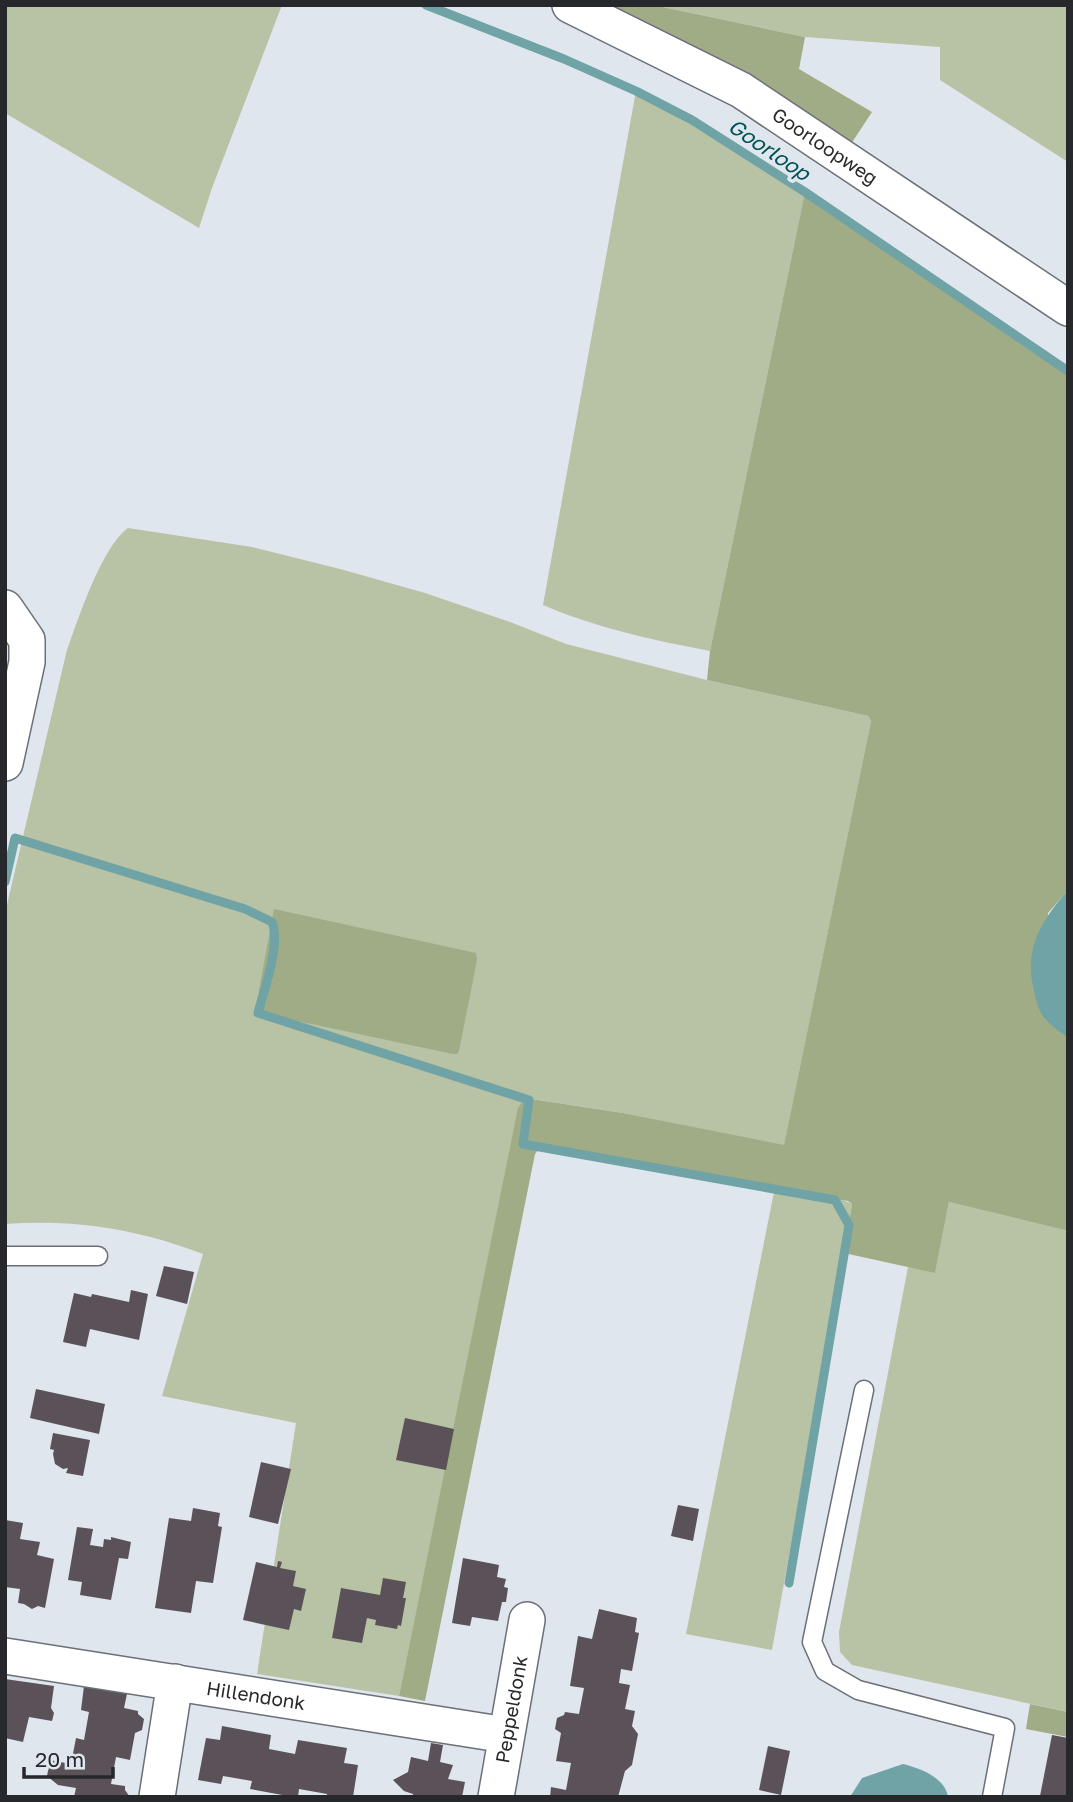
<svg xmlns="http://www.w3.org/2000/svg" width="1073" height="1802" font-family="'Golos Text',sans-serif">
  <rect width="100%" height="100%" fill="#dfe6ee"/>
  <!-- green -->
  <g fill="#b8c2a4">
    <polygon points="5,5 282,5 212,188 199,228 5,113"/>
    <polygon points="653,5 1068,5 1068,162 940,80 940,47 805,37"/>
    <path d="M636,91L692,120L805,192L710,651C653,640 596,628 543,605Z"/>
    <path d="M128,528L252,547L340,569L425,593L510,622L566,644L707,680L868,716L871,721L784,1146L623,1113L526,1098L519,1108L399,1696L257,1674L296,1423L162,1396L203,1254C138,1229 75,1219 5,1224V913L66,654C77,622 101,548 128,528Z"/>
    <polygon points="775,1187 836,1197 852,1204 772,1650 686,1634"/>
    <polygon points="949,1202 1068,1231 1068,1712 852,1665 840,1652 839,1632 908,1267 935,1272"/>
  </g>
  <!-- forest -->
  <g fill="#a0ac86">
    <polygon points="596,5 653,5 805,37 799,69 872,112 851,144"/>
    <polygon points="805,192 1068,371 1068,890 1048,913 1045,1019 1068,1038 1068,1231 949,1202 935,1273 844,1253 852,1204 848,1201 540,1147 535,1154 425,1701 399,1696 518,1108 525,1098 623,1113 784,1145 871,721 868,716 707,680 710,651"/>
    <polygon points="274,909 476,953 477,960 459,1051 457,1054 453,1054 255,1012"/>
    <polygon points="1030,1704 1068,1712 1068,1737 1026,1729"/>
  </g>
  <!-- water -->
  <g fill="#6fa3a5">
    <path d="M1068,890V1038C1061,1033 1053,1027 1046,1020C1039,1012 1036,1001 1034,990C1023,949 1042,920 1068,890Z"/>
    <path d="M903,1764C919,1768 945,1777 948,1797H850L862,1778Z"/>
  </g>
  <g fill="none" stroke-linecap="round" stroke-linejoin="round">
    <!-- stream -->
    <g stroke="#6fa3a5" stroke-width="9">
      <polyline points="426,5 564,59 636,91 692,120 805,192 1068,371"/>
      <path d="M5,882L15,838L245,909L272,922C281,944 264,990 258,1013L529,1100L523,1144L835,1200L849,1225L789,1583"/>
    </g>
  </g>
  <!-- building -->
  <g fill="#5a5258">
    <polygon points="164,1266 194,1272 187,1304 156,1296"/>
    <polygon points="131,1290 148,1294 139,1340 90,1329 86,1347 63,1342 74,1293 91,1297 92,1294 129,1302"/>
    <polygon points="36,1389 105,1404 99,1434 30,1418"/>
    <polygon points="405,1418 454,1429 446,1470 396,1460"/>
    <polygon points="53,1433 90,1440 83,1476 66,1473 68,1468 63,1469 55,1464 53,1454 54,1450 50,1449"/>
    <polygon points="261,1462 291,1469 278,1524 249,1517"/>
    <polygon points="678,1505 699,1509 693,1541 671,1536"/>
    <polygon points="193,1508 220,1513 218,1526 222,1527 213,1583 196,1581 191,1613 155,1608 169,1518 191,1521"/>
    <polygon points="5,1520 23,1523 20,1539 40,1542 37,1555 54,1559 45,1608 38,1606 32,1609 24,1604 18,1603 20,1589 5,1587"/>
    <polygon points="77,1527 93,1529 90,1545 103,1547 104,1539 111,1540 111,1537 131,1542 128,1559 119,1558 111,1600 80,1595 82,1582 68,1580"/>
    <polygon points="463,1558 499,1565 497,1577 506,1579 504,1587 508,1588 506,1602 502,1602 498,1621 472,1617 470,1626 452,1623"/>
    <polygon points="278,1561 282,1562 280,1568 296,1571 293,1586 306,1589 301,1611 294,1609 289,1630 243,1620 256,1562 277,1567"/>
    <polygon points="383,1578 406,1582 403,1598 406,1598 401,1626 398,1625 397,1629 375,1625 376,1620 367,1618 362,1643 332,1638 341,1588 380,1595"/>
    <polygon points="599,1609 637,1618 635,1632 639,1633 632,1671 621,1669 619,1683 630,1685 625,1709 635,1711 632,1726 638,1734 632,1765 625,1771 618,1797 550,1797 551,1787 566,1790 571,1763 556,1761 561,1733 555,1729 557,1718 564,1715 565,1712 579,1714 584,1688 570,1686 578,1636 592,1639"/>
    <polygon points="5,1679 54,1686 51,1708 54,1713 52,1721 29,1717 23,1742 5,1738"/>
    <polygon points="84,1686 127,1694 124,1708 138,1711 138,1714 144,1719 142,1730 135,1733 130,1760 116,1757 111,1784 125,1786 125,1790 130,1797 74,1797 76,1788 58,1785 47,1776 50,1760 71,1764 76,1738 84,1740 89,1712 81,1710"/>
    <polygon points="222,1726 271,1735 269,1749 295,1754 298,1740 347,1748 344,1763 358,1765 353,1797 327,1797 327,1794 299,1789 298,1797 293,1797 250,1789 252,1781 223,1776 221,1784 198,1780 206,1738 220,1740"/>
    <polygon points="1052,1735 1068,1738 1068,1797 1040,1796"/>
    <polygon points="431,1743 443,1745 440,1762 453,1765 448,1779 465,1782 462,1797 413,1797 413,1794 404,1791 393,1780 408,1772 411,1757 428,1761"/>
    <polygon points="768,1746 790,1751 781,1795 759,1790"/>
  </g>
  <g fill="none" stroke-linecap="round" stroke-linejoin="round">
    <!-- service casing -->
    <g stroke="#6a7077" stroke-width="21">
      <g id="service">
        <polyline points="5,1256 98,1256"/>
        <polyline points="864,1390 812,1642 825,1671 858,1690 1005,1728 992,1797"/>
      </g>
    </g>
    <!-- minor casing -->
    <g stroke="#6a7077" stroke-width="38">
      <g id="minor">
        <path id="s1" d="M570,5L741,90L1068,308"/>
        <polyline points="5,608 27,640 27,662 5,763"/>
        <path id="s2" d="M5,1656L506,1735"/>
        <polyline points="157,1797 175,1682"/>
        <path id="s3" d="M496,1797L527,1620"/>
      </g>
    </g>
    <!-- service -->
    <use href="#service" stroke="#fff" stroke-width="18"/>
    <!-- minor -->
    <use href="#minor" stroke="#fff" stroke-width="35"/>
  </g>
  <g text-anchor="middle" stroke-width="7" stroke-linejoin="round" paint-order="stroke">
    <!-- street labels -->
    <g font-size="19" fill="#26282b" stroke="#dfe6ee">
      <text dy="7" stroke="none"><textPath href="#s1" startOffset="292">Goorloopweg</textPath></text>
      <text dy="7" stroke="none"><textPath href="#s2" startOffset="254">Hillendonk</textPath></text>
      <text dy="7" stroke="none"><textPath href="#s3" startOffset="89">Peppeldonk</textPath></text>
    </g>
    <!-- water labels -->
    <g font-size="21" font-style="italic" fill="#005155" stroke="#dfe6ee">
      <text transform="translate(769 150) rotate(34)" y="7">Goorloop</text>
    </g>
  </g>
  <!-- border -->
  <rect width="1073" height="1802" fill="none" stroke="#26282b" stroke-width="14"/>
  <!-- scale -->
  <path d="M24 1767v10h89v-10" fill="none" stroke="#26282b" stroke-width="3.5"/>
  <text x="35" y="1767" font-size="21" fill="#26282b" stroke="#dfe6ee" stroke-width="5" paint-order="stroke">20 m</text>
</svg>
